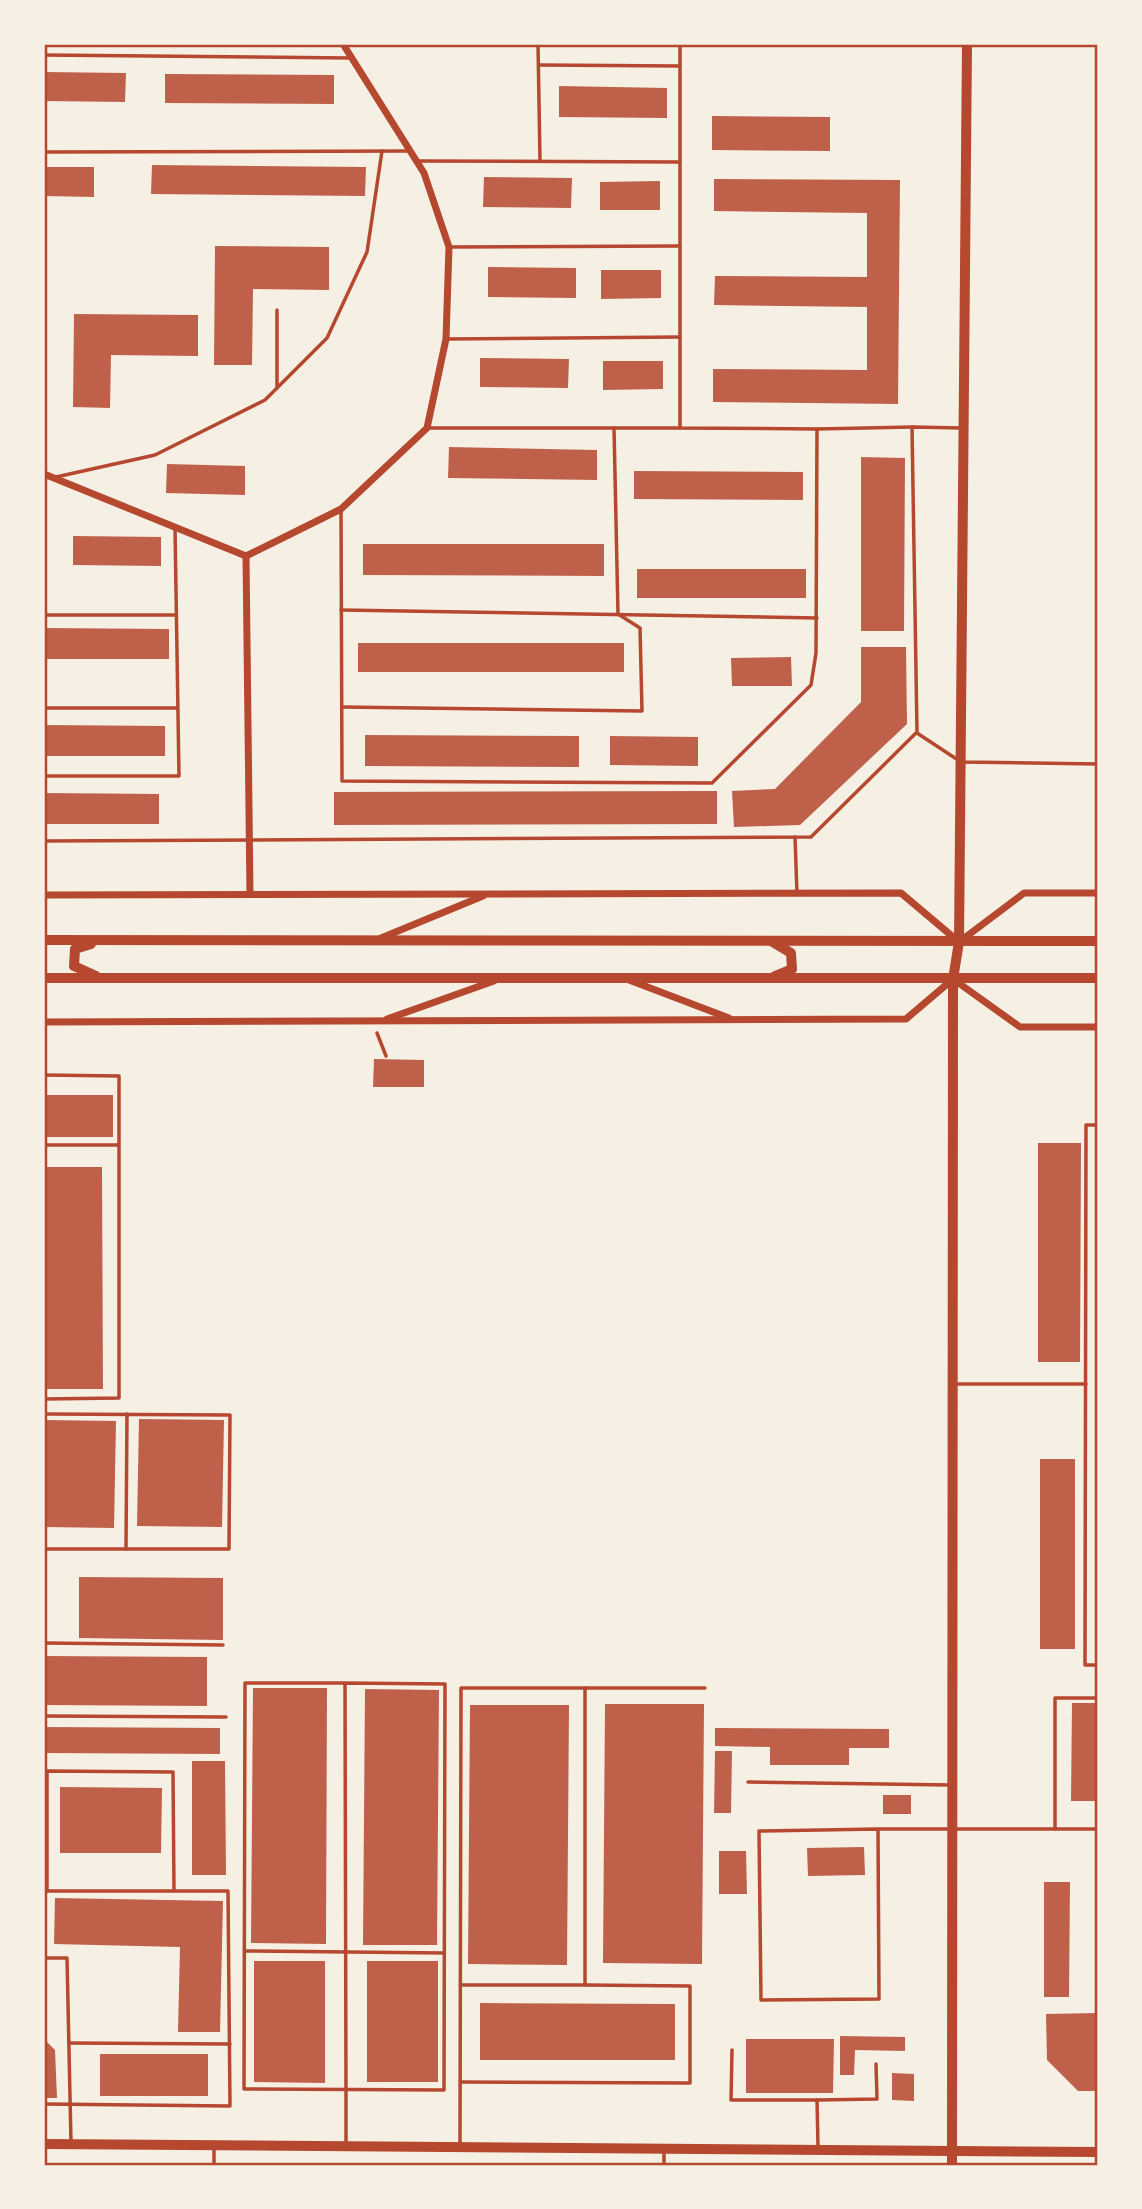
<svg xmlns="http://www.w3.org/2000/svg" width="1142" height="2209" font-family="'Libre Baskerville',serif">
  <rect width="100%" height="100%" fill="#f6efe4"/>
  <!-- building -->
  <g fill="#bf614a">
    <polygon points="44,72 126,73 125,102 44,101"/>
    <polygon points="165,74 334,75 334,104 165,103"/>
    <polygon points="559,86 667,88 667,118 559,117"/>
    <polygon points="712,116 830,117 830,151 712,150"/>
    <polygon points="152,165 366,167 365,196 151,194"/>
    <polygon points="44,167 94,167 94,197 44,196"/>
    <polygon points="484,177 572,178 571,208 483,207"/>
    <polygon points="714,179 900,180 898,404 713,402 713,369 867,370 867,307 714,305 715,276 867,277 867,213 714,211"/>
    <polygon points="660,181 660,210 600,210 600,182"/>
    <polygon points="215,246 329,247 329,290 253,289 252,365 214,365"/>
    <polygon points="488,267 576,268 576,298 488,297"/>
    <polygon points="601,270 661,270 661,298 601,299"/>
    <polygon points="74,314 198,315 198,356 111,355 110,408 73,407"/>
    <polygon points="480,358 569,359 568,388 480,387"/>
    <polygon points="603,361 663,361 663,389 603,390"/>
    <polygon points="449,447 597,450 597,480 448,478"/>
    <polygon points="861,457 905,458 904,631 861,631"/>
    <polygon points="167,464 245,466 245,495 166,493"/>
    <polygon points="634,471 803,472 803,500 634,499"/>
    <polygon points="73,536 161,537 161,566 73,565"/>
    <polygon points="363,544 604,544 604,576 363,575"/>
    <rect x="637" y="569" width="169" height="29"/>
    <polygon points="44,628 169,629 169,659 44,659"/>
    <rect x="358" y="643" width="266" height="29"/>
    <polygon points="861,647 906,647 907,724 800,825 734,827 732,791 775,789 861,702"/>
    <polygon points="791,657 792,686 732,686 731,658"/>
    <polygon points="44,725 165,726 165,756 44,756"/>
    <polygon points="365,735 579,736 579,767 365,766"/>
    <polygon points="610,736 698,737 698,766 610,765"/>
    <polygon points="717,791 717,824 334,825 334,792"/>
    <polygon points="44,793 159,794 159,824 44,824"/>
    <polygon points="374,1059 424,1060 424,1087 373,1087"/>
    <rect x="44" y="1095" width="69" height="42"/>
    <polygon points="1038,1143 1081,1143 1080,1362 1038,1362"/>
    <polygon points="44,1167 102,1167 103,1389 44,1389"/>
    <polygon points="1096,1199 1098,1199 1098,1648 1095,1648"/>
    <polygon points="139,1419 224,1420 222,1527 137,1526"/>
    <polygon points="44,1420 116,1421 114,1528 44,1527"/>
    <rect x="1040" y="1459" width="35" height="190"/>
    <polygon points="79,1577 223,1578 223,1640 79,1638"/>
    <polygon points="44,1656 207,1657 207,1706 44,1705"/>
    <polygon points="253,1688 327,1688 326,1944 251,1943"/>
    <polygon points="365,1689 439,1690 437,1945 363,1945"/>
    <polygon points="1072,1703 1098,1703 1098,1801 1071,1801"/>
    <polygon points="605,1704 704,1704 702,1964 603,1963"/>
    <polygon points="470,1705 569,1705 567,1965 468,1964"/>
    <polygon points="44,1727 220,1728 220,1754 44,1753"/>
    <polygon points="715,1728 889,1729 889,1748 849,1748 849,1765 770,1765 770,1747 715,1746"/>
    <polygon points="715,1751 732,1751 731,1813 714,1813"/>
    <polygon points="192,1761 225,1761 226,1875 192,1875"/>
    <polygon points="60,1787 162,1788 161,1853 60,1853"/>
    <rect x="883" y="1795" width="28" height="19"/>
    <polygon points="864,1847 865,1875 808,1876 807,1848"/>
    <polygon points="719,1851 746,1851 747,1894 719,1894"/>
    <polygon points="1044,1882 1070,1882 1069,1997 1044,1997"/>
    <polygon points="55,1898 223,1901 220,2032 178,2032 180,1947 54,1944"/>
    <polygon points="254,1961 325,1961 325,2083 254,2082"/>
    <rect x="367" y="1961" width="71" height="121"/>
    <polygon points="480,2003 675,2004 675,2060 480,2060"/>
    <polygon points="1098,2013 1098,2091 1078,2091 1047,2060 1046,2014"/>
    <polygon points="840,2036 905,2037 905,2051 855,2050 854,2075 840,2075"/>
    <polygon points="44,2039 55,2050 57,2098 44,2098"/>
    <polygon points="746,2039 834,2039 833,2093 746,2093"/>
    <rect x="100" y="2054" width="108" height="42"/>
    <polygon points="892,2073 914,2074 914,2101 892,2100"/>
  </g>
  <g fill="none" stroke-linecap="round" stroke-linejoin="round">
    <!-- path -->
    <polyline stroke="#b5482f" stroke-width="3.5" points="377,1033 386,1056"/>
    <!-- service -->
    <g stroke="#b5482f" stroke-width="3.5">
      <polyline points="538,44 540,161"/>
      <polyline points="44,55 350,58"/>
      <polyline points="539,65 680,66"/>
      <polyline points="44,152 409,151"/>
      <polyline points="419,161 680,162"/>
      <polyline points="449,247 680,246"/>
      <polyline points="277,310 277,388"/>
      <polyline points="446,339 680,337"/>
      <polyline points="427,428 680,428"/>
      <polyline points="817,429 912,427"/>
      <polyline points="56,477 155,455 265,400 327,338 367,252 382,151"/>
      <polyline points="341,509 342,781 712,783 811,685 816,653 817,429 680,428 680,44"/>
      <polyline points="341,610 817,618"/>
      <polyline points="44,615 176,615"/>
      <polyline points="342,707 642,711 640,628 618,614 614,428"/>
      <polyline points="44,708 177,708"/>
      <polyline points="917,733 961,762 1098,764"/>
      <polyline points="44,776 179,776 175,528"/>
      <polyline points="795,837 797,894"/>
      <polyline points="44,841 811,837 917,732 912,427 962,428"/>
      <polyline points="44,1075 119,1076 119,1398 44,1399"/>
      <polyline points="1098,1125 1086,1125 1085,1665 1098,1665"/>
      <polyline points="44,1145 118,1145"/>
      <polyline points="955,1384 1086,1384"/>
      <polyline points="44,1414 230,1415 229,1549 44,1549"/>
      <polyline points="126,1549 127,1414"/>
      <polyline points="44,1643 223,1645"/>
      <polyline points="345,1683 245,1683 244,2089 444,2090 445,1684 345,1683 346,2091 346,2144"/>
      <polyline points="585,1688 705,1688"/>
      <polyline points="44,1716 226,1717"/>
      <polyline points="748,1782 950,1785"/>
      <polyline points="878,1829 879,1999 761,2000 759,1831 878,1829 1098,1829"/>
      <polyline points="1055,1829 1055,1698 1098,1698"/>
      <polyline points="44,1891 228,1891 230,2106 44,2104"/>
      <polyline points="47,1891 47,1771 173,1772 174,1890"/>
      <polyline points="245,1951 444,1953"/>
      <polyline points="44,1958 67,1958 71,2142"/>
      <polyline points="69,2043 230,2044"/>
      <polyline points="732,2050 731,2100 817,2100"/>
      <polyline points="461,2082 690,2083 690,1986 585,1985"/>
      <polyline points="460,2144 461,1688 585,1688 585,1985 460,1985"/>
      <polyline points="214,2146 214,2165"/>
      <polyline points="818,2147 817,2100 877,2099 876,2064"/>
      <polyline points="664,2150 664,2165"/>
    </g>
    <!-- minor -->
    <g stroke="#b5482f" stroke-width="7">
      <polyline points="44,474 246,556"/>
      <polyline points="250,894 246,556 341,509 427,428 446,339 449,247 424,173 343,44"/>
      <polyline points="44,895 901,893 959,942 1024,893 1098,893"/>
      <polyline points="381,938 483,896"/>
      <polyline points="629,980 729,1018"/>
      <polyline points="387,1019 494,981"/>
      <polyline points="44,1022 906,1019 953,979 1020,1027 1098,1027"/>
    </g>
    <!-- tertiary -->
    <g stroke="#b5482f" stroke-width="10">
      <polyline points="44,2144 1098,2152"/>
      <polyline points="952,2165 953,979 959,942 967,44"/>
    </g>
    <!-- secondary -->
    <g stroke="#b5482f" stroke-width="10">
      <polyline points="44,940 1098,941"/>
      <polyline points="771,941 791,953 792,969 775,976"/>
      <polyline points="91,944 75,949 74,966 96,976"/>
      <polyline points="44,978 1098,978"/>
    </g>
  </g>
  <!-- border -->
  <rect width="1142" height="2209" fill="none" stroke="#f6efe4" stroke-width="91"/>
  <rect x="46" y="46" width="1050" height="2118" fill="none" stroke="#b5482f" stroke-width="2.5"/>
</svg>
